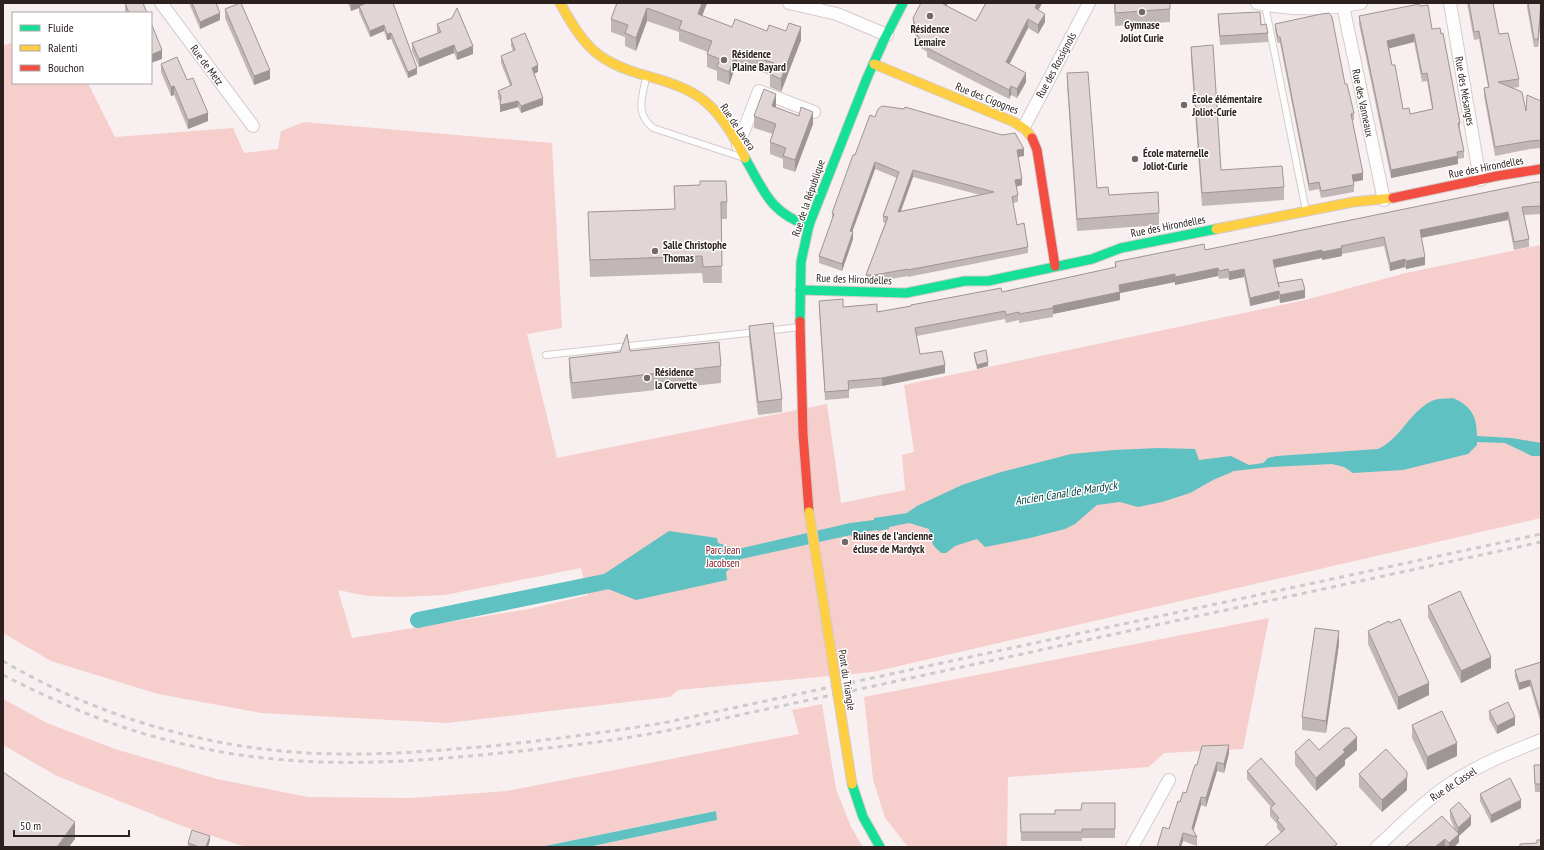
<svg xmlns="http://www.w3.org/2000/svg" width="1544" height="850" font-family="'PT Sans Narrow',sans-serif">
  <rect width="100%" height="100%" fill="#f8f0f0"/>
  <!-- green -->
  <g fill="#f6cecc" fill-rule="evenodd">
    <path d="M13,42V83H88L115,137L233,128L244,153L278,149L281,131L304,122L552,143L562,328L527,334L557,458L827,404L841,503L905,490L902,455L914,452L904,385L1305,300L1406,273L1541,245V518L873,672L678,690L670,697L447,723L261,713L158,694L51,661L3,633V46ZM581,568L588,595L529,609L352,638L338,590L367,596L403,597L445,595Z"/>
    <polygon points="1269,618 1243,749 1164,753 1149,767 1008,777 1007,847 908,847 885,818 873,779 864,697"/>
    <polygon points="3,699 47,723 115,749 217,779 308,797 410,798 507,791 799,734 792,710 822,704 836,789 851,827 863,847 588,847 717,820 715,811 540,847 246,847 182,826 57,776 3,745"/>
  </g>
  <!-- water -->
  <g fill="#5fc1c2">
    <path d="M1453,398C1471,406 1477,416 1477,436L1512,438L1541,443V456H1532L1505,443L1477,442V445L1468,454L1403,470L1353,473L1344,467L1332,464L1271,467L1233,471L1232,472L1213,480L1190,493L1162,502L1138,507L1120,502L1097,505L1075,524L1065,529L1030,538L985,547L977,539L955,546L946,553H941L933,545L929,529L909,523L889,527V529L878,531L877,530L864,532V534L852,537L851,535L741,559L726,572L727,580L636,600L598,585L594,586L592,582L669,531L717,538L718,543L738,549L850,523L874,520V518L907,513L917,506L962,485L1001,472L1071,454L1114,450L1158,448L1195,449L1199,460L1231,456L1249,465L1263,463L1268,458L1277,456L1378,449C1401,439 1410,410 1434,400C1440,398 1447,399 1453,398Z"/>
    <polygon points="716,811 717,820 588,847 540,847"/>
  </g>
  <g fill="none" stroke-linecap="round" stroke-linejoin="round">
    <!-- canal -->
    <polyline stroke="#5fc1c2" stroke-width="16" points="418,620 614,580"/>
    <!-- lane casing -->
    <g stroke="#d5cbca" stroke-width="8">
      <g id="lane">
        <polyline points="1265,5 1306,211"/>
        <path d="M646,78C642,98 635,113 653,128L741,157"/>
        <polyline points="766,331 799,327"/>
        <polyline points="546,355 757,332"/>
      </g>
    </g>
    <!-- street casing -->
    <g stroke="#d5cbca" stroke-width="14">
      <g id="street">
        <polyline points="161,3 253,126"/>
        <polyline points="789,3 837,14 887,35"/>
        <path d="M1257,3C1291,10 1327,10 1361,3"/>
        <polyline points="1450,3 1480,180"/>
        <polyline points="1343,6 1384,200"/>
        <polyline points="1024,127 1089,3"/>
        <polyline points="738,146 759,91 814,112"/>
        <polyline points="1132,847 1169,780"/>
        <path d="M1377,847C1399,827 1420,805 1444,788C1473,767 1508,753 1541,740"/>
      </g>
    </g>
    <!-- fast casing -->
    <g stroke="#d5cbca" stroke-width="11">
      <g id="fast">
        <path d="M745,158C764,191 770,213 809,226"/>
        <polyline points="800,290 906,293 965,281 988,281 1092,259 1121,248 1216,229"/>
        <polyline points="800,321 801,262 809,225 867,78 884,40 903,3"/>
        <polyline points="852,784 863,817 880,847"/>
      </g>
    </g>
    <!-- slow casing -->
    <g stroke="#d5cbca" stroke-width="11">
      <g id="slow">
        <path d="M560,3C586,50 599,63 651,77C671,83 691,89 707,103C723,117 735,139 745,158"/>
        <polyline points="874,64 1014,122 1026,130 1032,138"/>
        <polyline points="1216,229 1353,202 1393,198"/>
      </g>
    </g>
    <!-- jam casing -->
    <g stroke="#d5cbca" stroke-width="11">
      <g id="jam">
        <polyline points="1032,138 1037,150 1055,266"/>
        <polyline points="1393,198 1497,176 1541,169"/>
        <polyline points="800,321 803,434 809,512"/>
      </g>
    </g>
    <!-- lane -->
    <use href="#lane" stroke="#fefdfd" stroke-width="6"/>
    <!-- street -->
    <use href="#street" stroke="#fefdfd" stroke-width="12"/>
    <!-- fast -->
    <use href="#fast" stroke="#16e098" stroke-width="9"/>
    <!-- slow -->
    <use href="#slow" stroke="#ffcf43" stroke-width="9"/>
    <!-- jam -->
    <use href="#jam" stroke="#f24e42" stroke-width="9"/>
    <!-- rail -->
    <g stroke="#cccaca" stroke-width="3" stroke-dasharray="5 5" stroke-linecap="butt">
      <path d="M3,661C105,721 222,753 340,754C390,755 441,750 491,746C550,740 609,732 668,722L1541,534"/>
      <path d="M3,675C58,703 115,728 175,742C282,769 381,765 490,754C550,748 610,742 670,730L1541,542"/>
    </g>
    <!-- slow-bridge casing -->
    <g stroke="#d5cbca" stroke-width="11" stroke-linecap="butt">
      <polyline id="slow-bridge" points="809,512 852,784"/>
    </g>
    <!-- slow-bridge -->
    <use href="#slow-bridge" stroke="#ffcf43" stroke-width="9"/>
  </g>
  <!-- wall -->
  <g fill="#c2b7b7" fill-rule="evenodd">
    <polygon points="125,3 147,13 125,13"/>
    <polygon points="189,3 216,3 220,20 200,29"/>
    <polygon points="348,3 393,3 417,74 408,78 391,39 387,40 384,31 370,37 359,12 359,8 351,11"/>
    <polygon points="617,3 707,3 702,16 732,27 767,31 801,40 781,92 770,87 770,75 737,62 729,85 717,80 717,71 707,67 707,54 708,52 679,41 679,32 647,21 636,51 625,46 625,37 611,32 611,19"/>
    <polygon points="983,3 1042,3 1038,10 1045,22 1038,34 1028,28 1009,64 1026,82 1017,98 1011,95 1009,99 927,57 927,52 918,46 913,27 913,18 946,6 976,21 985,4"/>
    <polygon points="1114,3 1170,3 1170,22 1115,26"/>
    <polygon points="1467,3 1494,3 1494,8 1499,34 1519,79 1519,87 1512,88 1526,111 1541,101 1541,148 1530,149 1495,156 1484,96 1484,88 1488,87 1479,39 1474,40"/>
    <polygon points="1527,3 1541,3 1538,47 1534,47 1527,7"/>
    <path d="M1420,6L1432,29L1460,123V130L1464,151V158L1458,159V164L1391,178L1359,24V16ZM1414,42L1422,82L1427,81L1432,109L1410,114L1403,109L1392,65L1389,48Z"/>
    <polygon points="225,9 270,79 254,85 225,18"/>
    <polygon points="1218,14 1261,25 1268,33 1268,42 1220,45 1218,23"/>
    <polygon points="437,24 473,54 457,60 454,53 419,67 412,51 412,43 438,33 437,32"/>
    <polygon points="1275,24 1345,84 1354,113 1354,120 1352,120 1363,180 1354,182 1354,192 1321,198 1319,189 1309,191 1280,43 1278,43 1277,41 1275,30"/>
    <polygon points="511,39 538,72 534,74 543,105 521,113 518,107 500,112 500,102 498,98 498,91 510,86 501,63 501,56 513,51 511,46"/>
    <polygon points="1191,47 1221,170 1284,187 1284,200 1202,206 1191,60"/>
    <polygon points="161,64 187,80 208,121 188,129 174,95 171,96 161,72"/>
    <polygon points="1067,73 1097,188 1109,195 1159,213 1159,225 1077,231 1067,85"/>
    <polygon points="776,106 776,107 813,124 795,172 783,168 783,159 770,154 770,142 773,134 754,128 754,116"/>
    <path d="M875,117L1024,156L1018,157L1022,185L1016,187L1018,195V202L1013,203L1017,225L1028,247V253L908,277V276L874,282H866V275L885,223L883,222V216L897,178L875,169L852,232L853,239L842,271L819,263V256L832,219V213L855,155ZM913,177L980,195L901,211Z"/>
    <polygon points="1541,182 1541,214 1524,215 1529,239 1529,247 1514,250 1508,220 1421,238 1425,265 1406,269 1405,267 1390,271 1384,246 1342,254 1342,256 1322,260 1322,258 1274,268 1278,284 1305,298 1280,303 1279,299 1250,306 1244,277 1229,280 1228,278 1219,279 1218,276 1175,285 1175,282 1120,293 1120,300 1053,314 1053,317 1019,323 1019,320 1006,323 1005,319 917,336 920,354 945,373 882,386 849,389 849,398 825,400 819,309 819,301 843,307 877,312 1002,292 1115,268 1115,262 1205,250"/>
    <polygon points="674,186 727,202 727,219 721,219 722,283 703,283 702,273 590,277 588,212 675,209"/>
    <polygon points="749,326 782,399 782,412 758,415 749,339"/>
    <polygon points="630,351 721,366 721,383 572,399 569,375 569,358"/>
    <polygon points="974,353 988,366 977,369 974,357"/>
    <polygon points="1428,606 1491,668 1461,683 1428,617"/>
    <polygon points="1368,631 1429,695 1398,710 1368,644"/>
    <polygon points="1339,644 1326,733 1302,730 1302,717"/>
    <polygon points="1541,662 1541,720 1540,720 1530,686 1519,690 1515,677 1515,670"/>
    <polygon points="1489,711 1515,725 1497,734 1489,719"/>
    <polygon points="1412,725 1457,756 1427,770 1412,738"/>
    <polygon points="1319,750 1357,750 1345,760 1345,765 1316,791 1295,765 1295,752"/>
    <polygon points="1229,753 1224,773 1217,771 1206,807 1201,805 1193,831 1197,837 1197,846 1183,841 1181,847 1157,847 1169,829 1180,802 1186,793 1197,765"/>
    <polygon points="1534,765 1541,765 1541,792 1535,792"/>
    <polygon points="1247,771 1337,847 1281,833 1277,828 1277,824 1270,816 1270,808 1271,807 1247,779"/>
    <polygon points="1359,774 1407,790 1382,812 1359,787"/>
    <polygon points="1480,794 1521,808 1491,823 1480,801"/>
    <polygon points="1115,803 1115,838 1082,838 1082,841 1021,841 1020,814 1055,814 1081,810"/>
    <polygon points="1450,810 1471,825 1459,836 1459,842 1454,847 1405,847 1455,830 1450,818"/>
    <polygon points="210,840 208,847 188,847 188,843"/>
  </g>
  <!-- shaded-wall -->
  <g fill="#9e9595">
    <polygon points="351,3 367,3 359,6 359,8 351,11"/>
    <polygon points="702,3 707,3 698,27 698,14"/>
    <polygon points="943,3 948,3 943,12"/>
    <polygon points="1037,3 1042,3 1035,17 1035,8"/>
    <polygon points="1541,7 1541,15 1538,47 1538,39"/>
    <polygon points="647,8 647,21 636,51 636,38"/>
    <polygon points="220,13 220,20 200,29 200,22"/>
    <polygon points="1045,14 1045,22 1038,34 1038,25"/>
    <polygon points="1028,19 1028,28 1006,71 1006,62"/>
    <polygon points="384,25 384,31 370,37 370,31"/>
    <polygon points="801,27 801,40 781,92 781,79"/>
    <polygon points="391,33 391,39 387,40 387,34"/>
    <polygon points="1414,34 1414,42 1387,49 1387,41"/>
    <polygon points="454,45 454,53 419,67 419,59"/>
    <polygon points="473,46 473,54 457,60 457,53"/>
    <polygon points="162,50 162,59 151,63 151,55"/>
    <polygon points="737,50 737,62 729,85 729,72"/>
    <polygon points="538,65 538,72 532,74 532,68"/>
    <polygon points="417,68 417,74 408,78 408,72"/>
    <polygon points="270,70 270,79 254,85 254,76"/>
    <polygon points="1026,73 1026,82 1017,98 1017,89"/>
    <polygon points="174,86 174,95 171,96 171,87"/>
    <polygon points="1011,86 1011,95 1009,99 1009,90"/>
    <polygon points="776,94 776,106 772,118 772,106"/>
    <polygon points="543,98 543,105 521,113 521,106"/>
    <polygon points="518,101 518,107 500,112 500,105"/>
    <polygon points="813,112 813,124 795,172 795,160"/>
    <polygon points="208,113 208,121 188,129 188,120"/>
    <polygon points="1024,149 1024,156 1017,157 1017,150"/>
    <polygon points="1458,156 1458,164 1391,178 1391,170"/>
    <polygon points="875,162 875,169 850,238 850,231"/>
    <polygon points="913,170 913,177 898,219 898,212"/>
    <polygon points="1363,173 1363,180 1352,182 1352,175"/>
    <polygon points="1022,179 1022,185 1015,187 1015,180"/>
    <polygon points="1508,212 1508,220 1420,238 1420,230"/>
    <polygon points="853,232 853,239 842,271 842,264"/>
    <polygon points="1342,248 1342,256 1322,260 1322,252"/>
    <polygon points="1322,250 1322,258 1273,268 1273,260"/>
    <polygon points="1425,257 1425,265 1406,269 1406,261"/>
    <polygon points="1405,259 1405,267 1390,271 1390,263"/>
    <polygon points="1218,268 1218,276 1175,285 1175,277"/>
    <polygon points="1244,269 1244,277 1229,280 1229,272"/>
    <polygon points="1175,274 1175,282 1120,293 1120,300 1053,314 1053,306 1119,285"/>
    <polygon points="1305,290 1305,298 1280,303 1280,295"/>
    <polygon points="1279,291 1279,299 1250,306 1250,298"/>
    <polygon points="988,362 988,366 977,369 977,365"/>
    <polygon points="945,365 945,373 882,386 882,378"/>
    <polygon points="1339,631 1339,644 1326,733 1326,721"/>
    <polygon points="1491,657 1491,668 1461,683 1461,671"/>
    <polygon points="1530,680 1530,686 1519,690 1519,683"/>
    <polygon points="1429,683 1429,695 1398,710 1398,697"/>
    <polygon points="1515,717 1515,725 1497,734 1497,726"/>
    <polygon points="1357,737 1357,750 1345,760 1345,765 1316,791 1316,778 1343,750"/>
    <polygon points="1457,743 1457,756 1427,770 1427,757"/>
    <polygon points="1229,745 1229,753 1224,773 1224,764"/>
    <polygon points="1217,762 1217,771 1206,807 1206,798"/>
    <polygon points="1407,777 1407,790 1382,812 1382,800"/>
    <polygon points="1201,797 1201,805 1192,836 1192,828"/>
    <polygon points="1521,800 1521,808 1491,823 1491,815"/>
    <polygon points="1471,816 1471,825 1459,836 1459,842 1454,847 1449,847 1449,843 1458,834 1458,828"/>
    <polygon points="75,822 75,839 69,847 57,847"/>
    <polygon points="1183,833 1183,841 1181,847 1179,847"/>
    <polygon points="210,836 210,840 208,847 206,847"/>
    <polygon points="1445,839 1445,847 1435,847"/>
  </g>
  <!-- building -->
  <g fill="#e1d5d5" stroke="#9e9595" fill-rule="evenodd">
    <polygon points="125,3 143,3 147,13 129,13"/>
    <polygon points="192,3 216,3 220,13 200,22"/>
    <polygon points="240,3 241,3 270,70 254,76 225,9"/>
    <polygon points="367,3 393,3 417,68 408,72 391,33 387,34 384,25 370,31 359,6"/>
    <polygon points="617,3 702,3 698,14 732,27 735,19 767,31 769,25 786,31 789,23 801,27 781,79 770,74 774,63 737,50 729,72 717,67 720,59 707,54 712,41 679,29 682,21 647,8 636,38 625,33 628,25 611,19"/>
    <polygon points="921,3 943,3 943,4 976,21 986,3 1037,3 1035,8 1045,14 1038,25 1028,19 1006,62 1026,73 1017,89 1011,86 1009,90 927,48 929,45 918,37 913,18"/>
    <polygon points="1115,3 1170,3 1170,9 1115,13"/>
    <polygon points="1469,3 1493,3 1499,34 1508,33 1519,79 1498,82 1522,92 1526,111 1527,95 1541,101 1541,140 1530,141 1495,147 1484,88 1489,87 1479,31 1474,32"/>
    <polygon points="1528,3 1541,3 1538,39 1534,39"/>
    <path d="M1419,4L1420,6L1428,5L1432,29L1440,28L1441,34L1443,33L1460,123H1458L1464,151L1457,152L1458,156L1391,170L1359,16ZM1414,34L1422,74L1427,73L1433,109L1410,114L1409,108L1403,109L1395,65H1392L1387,41Z"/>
    <polygon points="457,8 473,46 457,53 454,45 419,59 412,43 441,32 437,24 452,18"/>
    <polygon points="1260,12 1261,25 1266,24 1268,33 1220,36 1218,14"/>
    <polygon points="1329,13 1332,17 1345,84 1347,84 1354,113 1351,114 1363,173 1352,175 1354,185 1321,191 1319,182 1309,184 1280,37 1278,37 1277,34 1275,24 1321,14"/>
    <polygon points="151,23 162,50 151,55"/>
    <polygon points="525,33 538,65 532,68 543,98 521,106 518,101 500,105 501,96 498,91 512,85 501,56 515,50 511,39"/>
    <polygon points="1213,45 1221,170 1282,166 1284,187 1202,193 1191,47"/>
    <polygon points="177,57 187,80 193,78 208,113 188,120 174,86 171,87 161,64"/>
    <polygon points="1088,72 1097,188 1108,187 1109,195 1158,192 1159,213 1077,219 1067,73"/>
    <polygon points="764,89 776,94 772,106 799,116 801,107 813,112 795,160 783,156 786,148 770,142 776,124 754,116"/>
    <path d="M882,106L904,109L905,107L1002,135L1015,133L1024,149L1017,150L1022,179L1015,180L1018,195L1012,197L1017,225L1024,223L1028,247L908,270V269L874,275H866L888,217L883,216L899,172L875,162L850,231L853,232L842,264L819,256L834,214L832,213L853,155H855L870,115L875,117L878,109ZM913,170L994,192L898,212Z"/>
    <polygon points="700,181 726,181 727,202 721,202 722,266 703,267 702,256 590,260 588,212 675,209 674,186 700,185"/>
    <polygon points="1536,182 1541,182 1541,206 1522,207 1529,239 1514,242 1508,212 1420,230 1425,257 1406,261 1405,259 1390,263 1384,237 1341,246 1342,248 1322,252 1322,250 1273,260 1279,287 1278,283 1302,279 1305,290 1280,295 1279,291 1250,298 1244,269 1229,272 1228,269 1219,271 1218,268 1175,277 1175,274 1119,285 1120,292 1053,306 1053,308 1019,314 1019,312 1006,315 1005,311 915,328 920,354 942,351 945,365 882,378 848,381 849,390 825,392 819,301 843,299 843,307 877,304 877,312 911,306 911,305 1001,288 1002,292 1029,286 1116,267 1115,262 1204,244 1205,250"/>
    <polygon points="773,323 782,399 758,402 749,326"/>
    <polygon points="627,334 630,351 719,342 721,366 572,383 569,358 620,352"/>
    <polygon points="986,350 988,362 977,365 974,353"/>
    <polygon points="1460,591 1491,657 1461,671 1428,606"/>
    <polygon points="1400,619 1429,683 1398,697 1368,631 1389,621 1390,623"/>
    <polygon points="1315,628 1339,631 1326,721 1302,717"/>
    <polygon points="1541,662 1541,713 1540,713 1530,680 1519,683 1515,670"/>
    <polygon points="1508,702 1515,717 1497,726 1489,711"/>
    <polygon points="1442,711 1457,743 1427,757 1412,725"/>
    <polygon points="1344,728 1349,728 1357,737 1343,750 1345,752 1316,778 1295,752 1309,739 1319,750"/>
    <polygon points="1229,745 1224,764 1217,762 1206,798 1201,797 1192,828 1197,837 1183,833 1179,847 1157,847 1163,827 1169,829 1178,801 1180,802 1183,792 1186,793 1195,765 1197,765 1202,746"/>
    <polygon points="1386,749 1407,772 1407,777 1382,800 1359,774"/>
    <polygon points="1261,758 1337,844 1333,847 1264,847 1285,829 1277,820 1279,818 1270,808 1275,804 1247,771"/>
    <polygon points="1534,765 1541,765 1541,784 1535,784"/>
    <polygon points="3,772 75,822 57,847 3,847"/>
    <polygon points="1510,778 1521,800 1491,815 1480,794"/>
    <polygon points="1459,802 1471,816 1458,828 1450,810"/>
    <polygon points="1082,803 1115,803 1115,829 1082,829 1082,832 1021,832 1020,814 1055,814 1055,810 1081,810"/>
    <polygon points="1442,816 1459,834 1449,843 1445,839 1435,847 1405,847"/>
    <polygon points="192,830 210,836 206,847 199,847 188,843"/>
    <polygon points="1537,840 1541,840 1541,847 1520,847 1520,844 1537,843"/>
  </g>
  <!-- markers -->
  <g fill="#746969" stroke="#fff" stroke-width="1.5">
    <circle cx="1142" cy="12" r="4"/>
    <circle cx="930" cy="16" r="4"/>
    <circle cx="724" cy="60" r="4"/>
    <circle cx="1184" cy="105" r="4"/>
    <circle cx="1135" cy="159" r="4"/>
    <circle cx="655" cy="251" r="4"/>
    <circle cx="647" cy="378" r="4"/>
    <circle cx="845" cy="542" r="4"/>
  </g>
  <g text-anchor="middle" stroke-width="3" stroke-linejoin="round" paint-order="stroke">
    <!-- poi labels -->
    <g font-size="11" font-weight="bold" fill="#2d2120" stroke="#fff" text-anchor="start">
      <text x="1142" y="29" text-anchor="middle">Gymnase<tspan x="1142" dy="13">Joliot Curie</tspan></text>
      <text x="930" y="33" text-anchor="middle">Résidence<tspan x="930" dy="13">Lemaire</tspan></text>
      <text x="732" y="58">Résidence<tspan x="732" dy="13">Plaine Bayard</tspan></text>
      <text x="1192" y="103">École élémentaire<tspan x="1192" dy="13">Joliot-Curie</tspan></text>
      <text x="1143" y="157">École maternelle<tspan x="1143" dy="13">Joliot-Curie</tspan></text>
      <text x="663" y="249">Salle Christophe<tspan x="663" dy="13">Thomas</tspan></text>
      <text x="655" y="376">Résidence<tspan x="655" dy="13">la Corvette</tspan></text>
      <text x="853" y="540">Ruines de l'ancienne<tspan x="853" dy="13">écluse de Mardyck</tspan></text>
    </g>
    <!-- street labels -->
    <g font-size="11" fill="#2d2120" stroke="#fff">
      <text transform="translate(207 65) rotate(53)" y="4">Rue de Metz</text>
      <text transform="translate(1056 65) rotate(-62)" y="4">Rue des Rossignols</text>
      <text transform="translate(1465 91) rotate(80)" y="4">Rue des Mésanges</text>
      <text transform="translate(987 98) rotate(22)" y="4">Rue des Cigognes</text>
      <text transform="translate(1363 103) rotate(78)" y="4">Rue des Vanneaux</text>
      <text transform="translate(738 127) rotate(56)" y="4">Rue de Lavera</text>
      <text transform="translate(1486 167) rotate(-11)" y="4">Rue des Hirondelles</text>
      <text transform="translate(808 198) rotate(-71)" y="4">Rue de la République</text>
      <text transform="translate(1168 226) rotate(-11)" y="4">Rue des Hirondelles</text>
      <text transform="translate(854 279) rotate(2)" y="4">Rue des Hirondelles</text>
      <text transform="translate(847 680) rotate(81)" y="4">Pont du Triangle</text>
      <text transform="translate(1453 784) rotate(-33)" y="4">Rue de Cassel</text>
    </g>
    <!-- park labels -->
    <g font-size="11" fill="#821720" stroke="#fff">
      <text x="723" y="554">Parc Jean<tspan x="723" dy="13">Jacobsen</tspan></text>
    </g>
    <!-- water labels -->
    <g font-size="12" font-style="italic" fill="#084444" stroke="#fff">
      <text transform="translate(1066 493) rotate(-9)" y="4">Ancien Canal de Mardyck</text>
    </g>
  </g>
  <!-- border -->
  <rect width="1544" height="850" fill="none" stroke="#2d2120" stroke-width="8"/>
  <!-- legend -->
  <rect x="12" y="12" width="140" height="72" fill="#ffffff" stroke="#aba6a6"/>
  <rect x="20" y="25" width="20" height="6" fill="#16e098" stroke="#aba6a6"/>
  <text x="48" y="32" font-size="12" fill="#2d2120">Fluide</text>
  <rect x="20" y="45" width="20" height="6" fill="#ffcf43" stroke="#aba6a6"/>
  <text x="48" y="52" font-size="12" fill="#2d2120">Ralenti</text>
  <rect x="20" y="65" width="20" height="6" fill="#f24e42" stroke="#aba6a6"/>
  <text x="48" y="72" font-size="12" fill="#2d2120">Bouchon</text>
  <!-- scale -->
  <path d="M14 830v6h115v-6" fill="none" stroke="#2d2120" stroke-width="2"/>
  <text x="20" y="830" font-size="12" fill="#2d2120" stroke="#ffffff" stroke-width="3" paint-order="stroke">50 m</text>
</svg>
